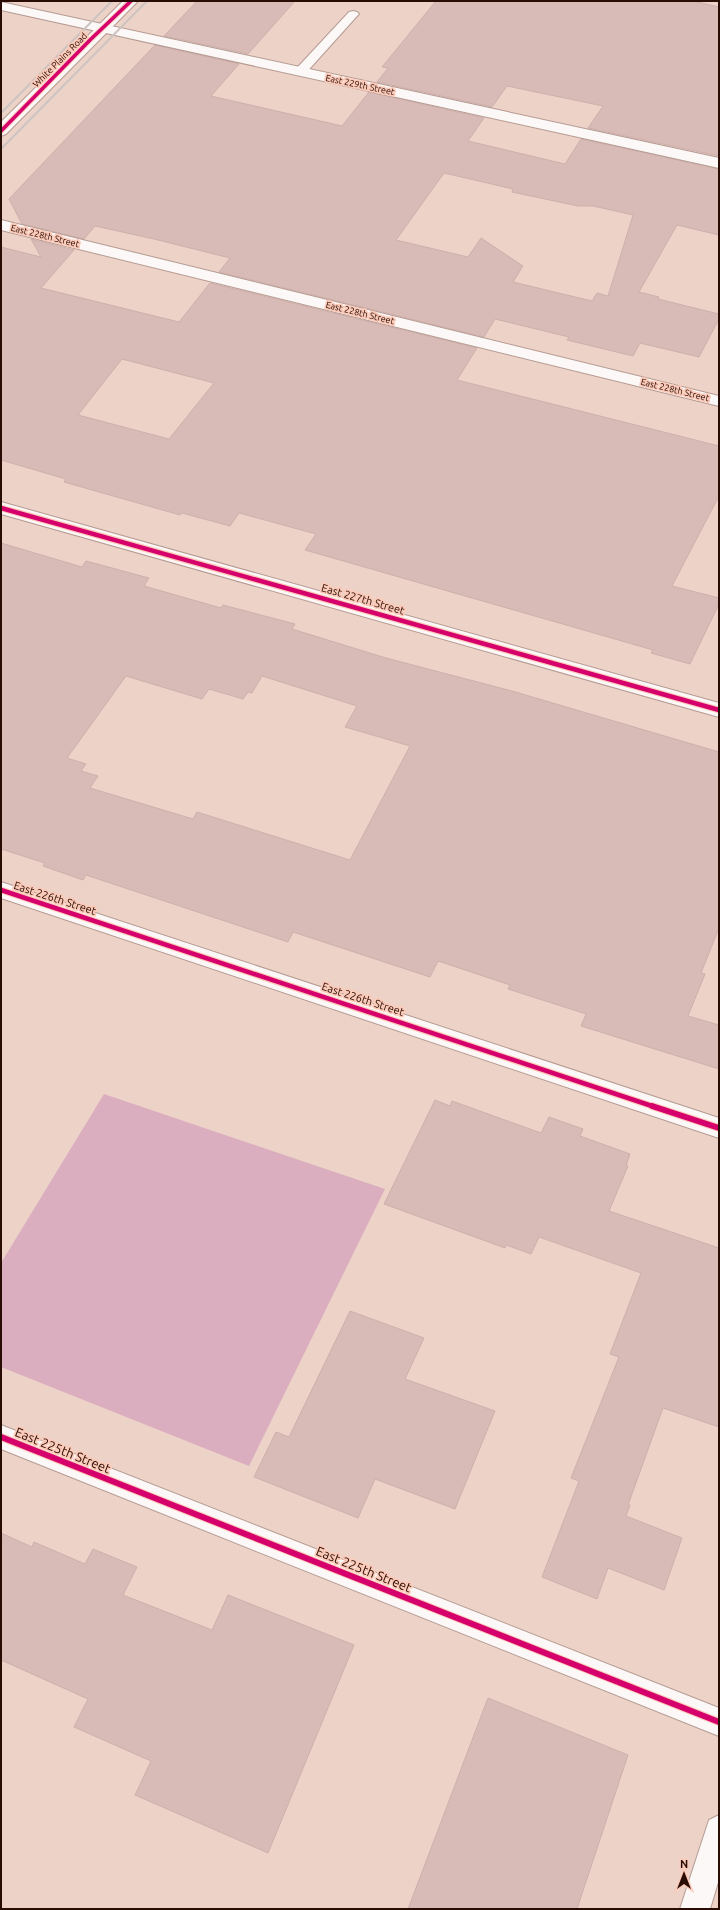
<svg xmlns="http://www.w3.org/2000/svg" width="720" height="1910" font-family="Ubuntu,sans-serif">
  <rect width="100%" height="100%" fill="#edd2c8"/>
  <!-- green -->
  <polygon fill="#daaebf" points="104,1094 385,1189 249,1466 1,1367 1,1263"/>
  <!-- building -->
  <g fill="#d8bab6" stroke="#cdb0ac" fill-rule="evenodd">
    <polygon points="197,1 295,1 248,54 164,36"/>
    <polygon points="436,1 693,1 719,7 719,156 588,128 603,106 507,86 492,107 377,82 388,68 382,67"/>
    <path d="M155,45L239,64L211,96L316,120L342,126L369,92L484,118L468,141L565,164L581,139L719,169V235L677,225L639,292L659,297L658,299L719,314V319L699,357L640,343L633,356L567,340L569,337L495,319L484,337L219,272L230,258L154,239L95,226L84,239L22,224L9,199ZM444,173L513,189L512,192L578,206H593L633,215L608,296L597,293L592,301L513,282L523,266L481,238L468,257L396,240Z"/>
    <path d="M31,239L74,250L41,288L179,322L210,283L477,348L457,380L719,446V496L672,586L719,598V604L690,664L651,653L653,650L305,550L316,534L239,513L230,526L182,513L180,515L64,482L66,479L1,460V247L41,257ZM122,359L214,383L169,439L78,415Z"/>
    <path d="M1,543L82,567L86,561L149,578L144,586L221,608L223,605L295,624L292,629L386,658L512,691L719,752V928L701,973L705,974L688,1016L719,1025V1069L581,1026L586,1014L508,989L510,985L438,961L430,977L293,932L288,942L86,875L83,880L43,866L45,863L1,849ZM126,676L202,699L209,689L243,699L248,692L252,693L262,676L357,706L345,727L410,746L350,860L197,812L193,819L90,788L98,776L81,771L86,764L67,758Z"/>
    <polygon points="435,1100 450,1106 452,1101 541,1133 549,1117 583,1129 580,1136 630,1154 626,1166 628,1166 609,1211 719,1248 719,1427 663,1408 628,1505 630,1505 626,1516 682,1538 664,1590 608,1568 597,1599 542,1577 579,1481 571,1478 619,1357 610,1354 641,1273 539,1237 531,1254 506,1245 505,1248 384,1204"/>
    <polygon points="350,1311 424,1338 405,1379 495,1411 455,1509 375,1479 358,1518 254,1477 276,1432 289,1437"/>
    <polygon points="1,1533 32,1547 34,1542 85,1564 93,1549 137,1567 123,1595 212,1630 228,1595 354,1645 268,1853 135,1795 151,1761 74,1727 88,1699 1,1660"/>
    <polygon points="488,1698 628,1755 577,1909 408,1909"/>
  </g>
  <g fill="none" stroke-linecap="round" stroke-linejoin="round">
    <!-- lane casing -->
    <g stroke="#b59b92" stroke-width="2">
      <polygon id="lane" points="353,11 357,12 359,14 357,16 304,75 296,75 294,72 296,69 349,12"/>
    </g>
    <!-- street casing -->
    <g stroke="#b59b92" stroke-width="2">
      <g id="street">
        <polygon points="1,2 719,158 719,168 1,10"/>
        <polygon points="1,220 719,396 719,406 1,230"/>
        <polygon points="1,502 719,703 719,717 1,514"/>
        <polygon points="1,882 719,1118 719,1138 1,898"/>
        <polygon points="1,1425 719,1708 719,1736 1,1449"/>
      </g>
    </g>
    <!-- secondary casing -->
    <g stroke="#b59b92" stroke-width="2">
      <g id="secondary">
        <polygon points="123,1 138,1 6,134 1,136 1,122"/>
        <polygon points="719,1815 719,1879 710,1909 680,1909 709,1820"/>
      </g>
    </g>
    <!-- lane -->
    <use href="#lane" fill="#fcf8f7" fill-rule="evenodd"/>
    <!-- street -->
    <use href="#street" fill="#fcf8f7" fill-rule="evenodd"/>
    <!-- secondary -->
    <use href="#secondary" fill="#fcf8f7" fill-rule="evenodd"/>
    <!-- rail -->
    <g stroke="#ccc4c1" stroke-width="2">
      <polyline points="1,113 112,1"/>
      <polyline points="1,130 128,1"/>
      <polyline points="1,149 147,1"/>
    </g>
    <!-- cycleway-far2 casing -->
    <g stroke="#fccab9" stroke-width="5.5">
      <polyline id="cycleway-far2" points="1,131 90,40 131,1"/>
    </g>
    <!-- cycleway-far1 casing -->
    <g stroke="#fccab9" stroke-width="7">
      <g id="cycleway-far1">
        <polyline points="1,508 719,710"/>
        <polyline points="1,890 655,1107"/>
      </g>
    </g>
    <!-- cycleway casing -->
    <g stroke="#fccab9" stroke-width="8">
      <g id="cycleway">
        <polyline points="652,1106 719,1128"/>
        <polyline points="1,1437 719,1722"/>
      </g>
    </g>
    <!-- cycleway-far2 -->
    <use href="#cycleway-far2" stroke="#d6006c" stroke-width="3.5"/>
    <!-- cycleway-far1 -->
    <use href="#cycleway-far1" stroke="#d6006c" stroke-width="4.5"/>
    <!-- cycleway -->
    <use href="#cycleway" stroke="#d6006c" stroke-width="6"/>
  </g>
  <g text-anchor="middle" stroke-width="3.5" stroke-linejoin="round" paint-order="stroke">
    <!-- far-street labels -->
    <g font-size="9" fill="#290c03" stroke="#fccab9">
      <text transform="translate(60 60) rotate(-45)" y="3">White Plains Road</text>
      <text transform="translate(360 85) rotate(12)" y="3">East 229th Street</text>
      <text transform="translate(45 236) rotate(14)" y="3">East 228th Street</text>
      <text transform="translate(360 313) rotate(14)" y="3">East 228th Street</text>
      <text transform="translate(675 390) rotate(14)" y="3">East 228th Street</text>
    </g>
    <!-- street labels -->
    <g font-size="11" fill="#290c03" stroke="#fccab9">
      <text transform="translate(363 599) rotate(16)" y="4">East 227th Street</text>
      <text transform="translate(55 898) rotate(18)" y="4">East 226th Street</text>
      <text transform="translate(363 999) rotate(18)" y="4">East 226th Street</text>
    </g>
    <!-- near-street labels -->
    <g font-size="13" fill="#290c03" stroke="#fccab9">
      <text transform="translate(63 1450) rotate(22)" y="5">East 225th Street</text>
      <text transform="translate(364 1569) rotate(22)" y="5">East 225th Street</text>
    </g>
  </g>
  <!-- border -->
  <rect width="720" height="1910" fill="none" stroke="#290c03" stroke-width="4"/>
  <!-- north arrow -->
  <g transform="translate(684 1874)" stroke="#fccab9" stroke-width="3" paint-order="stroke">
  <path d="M0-3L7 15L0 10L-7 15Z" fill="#290c03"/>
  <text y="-6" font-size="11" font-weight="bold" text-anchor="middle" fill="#290c03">N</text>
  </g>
</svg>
